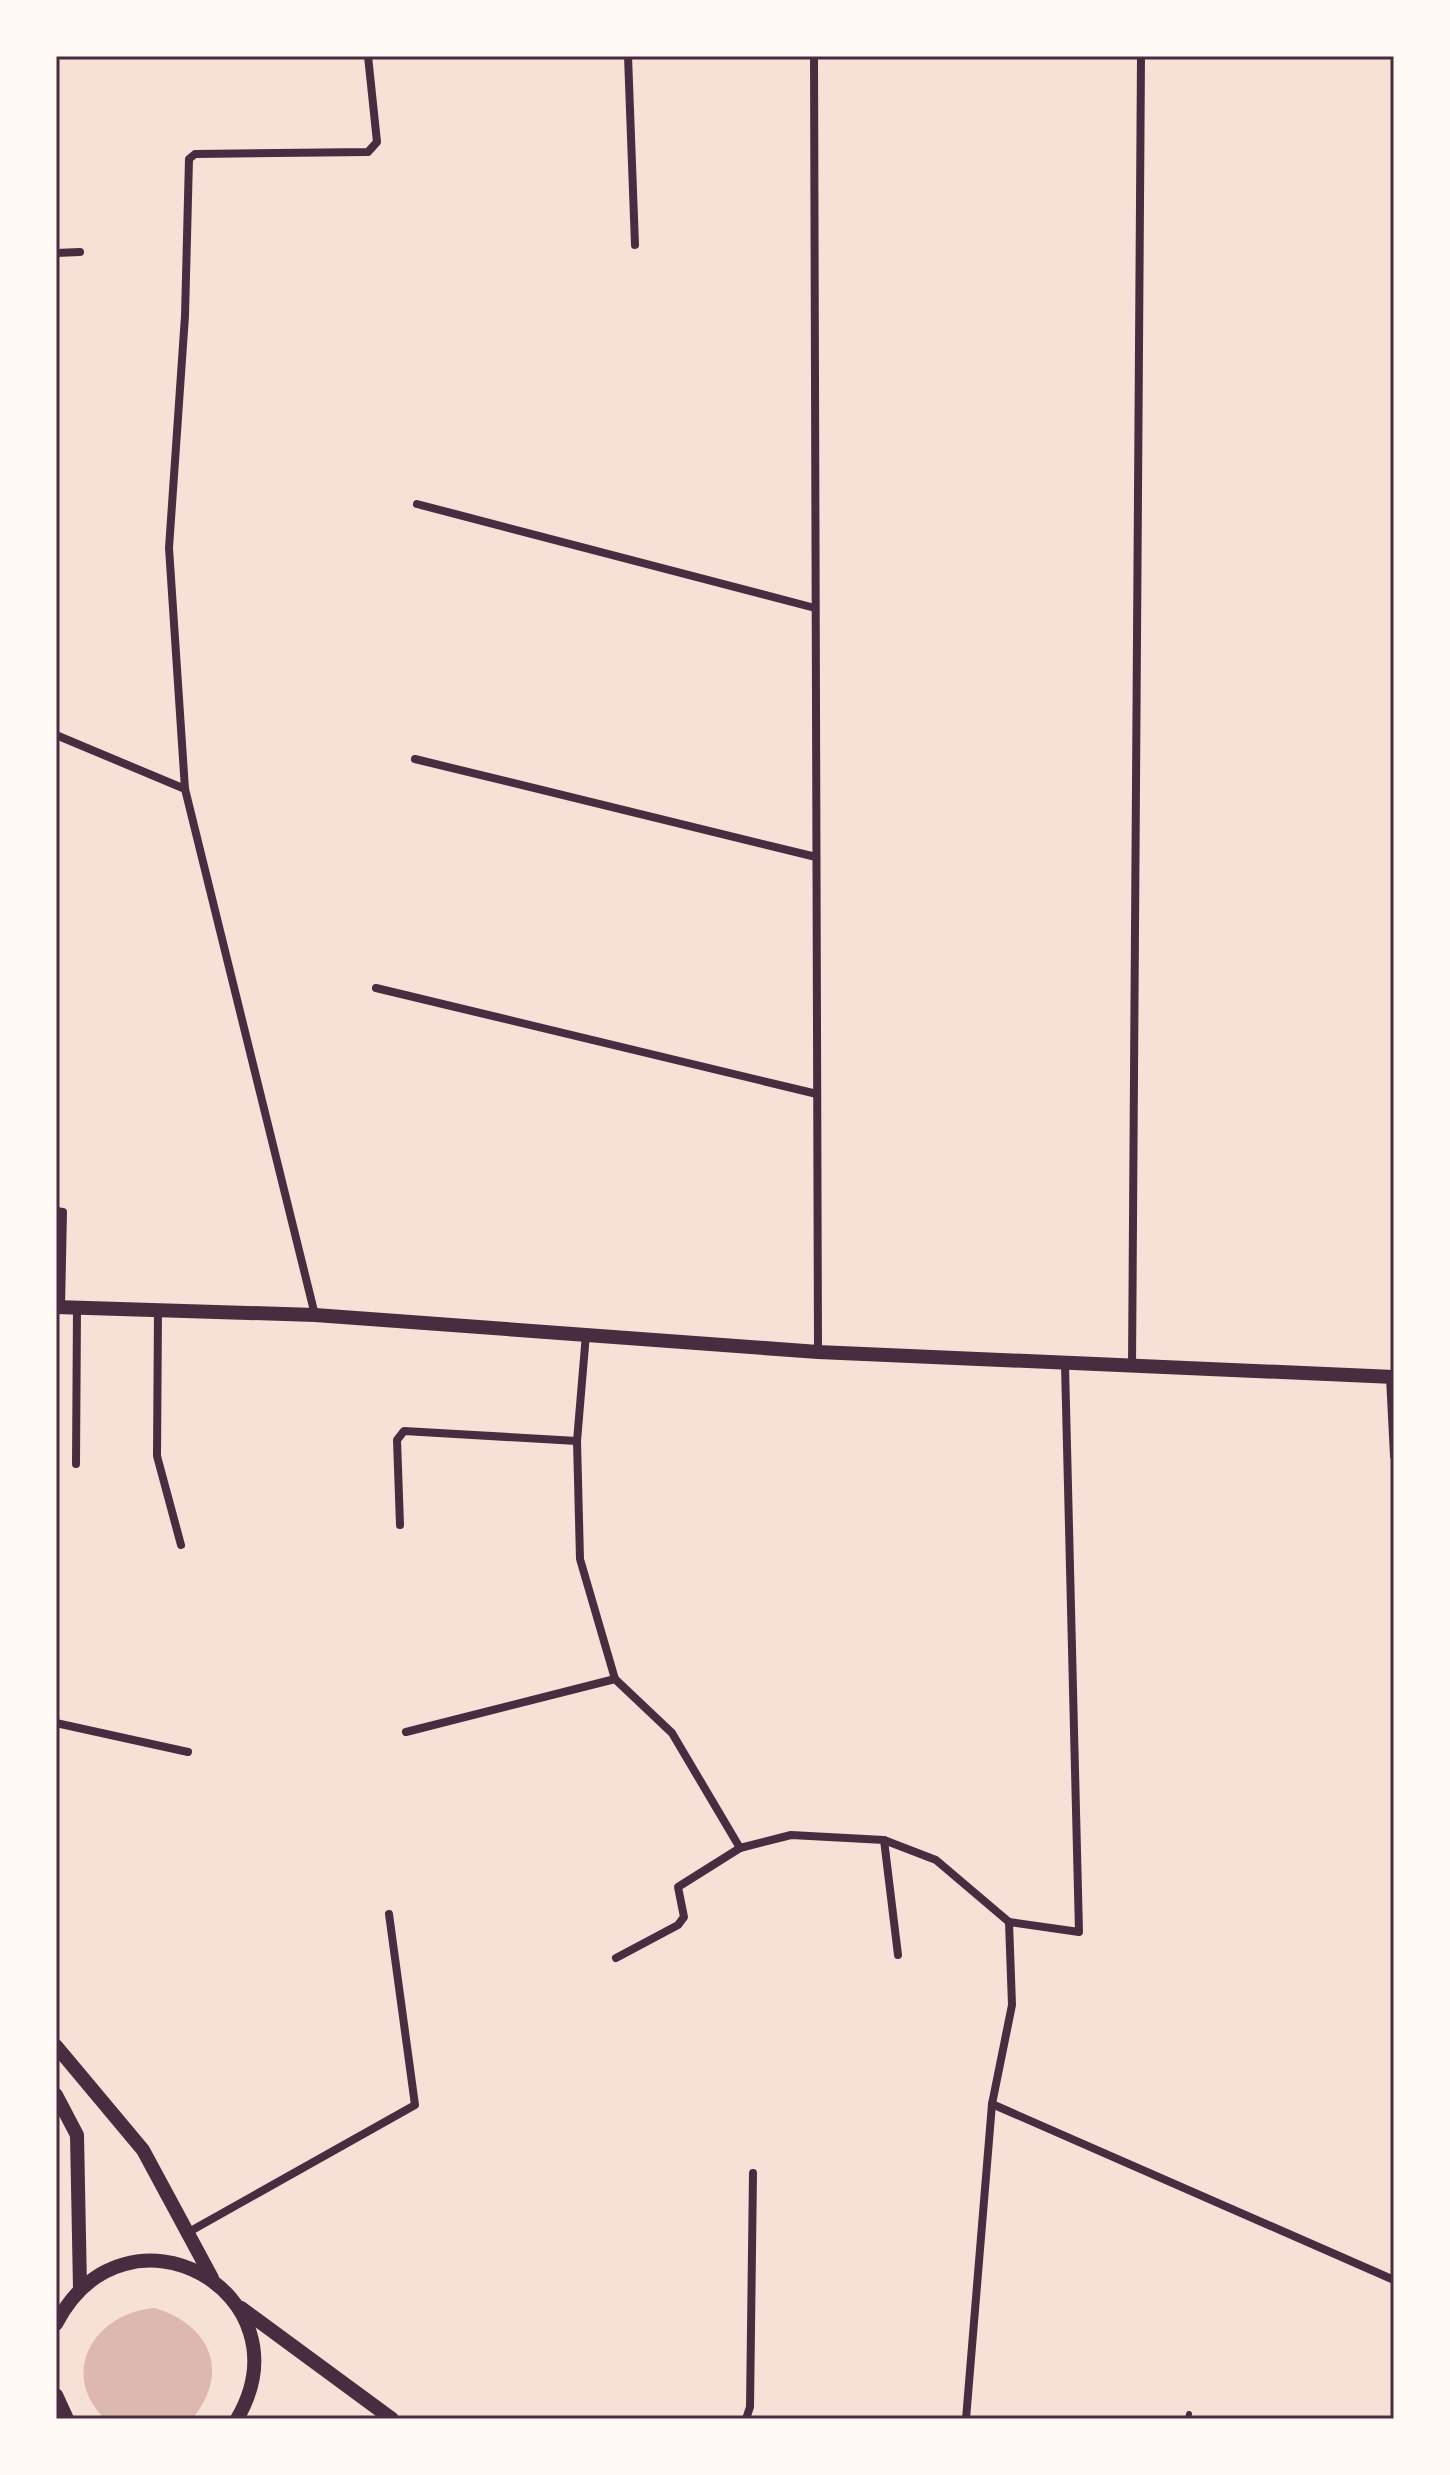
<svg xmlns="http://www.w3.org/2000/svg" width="1450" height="2475" font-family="'DejaVu Sans',sans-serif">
  <rect width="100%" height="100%" fill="#f7e1d7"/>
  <!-- water -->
  <path fill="#dcb8b0" d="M155,2308C210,2325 231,2372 192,2419H105C57,2372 96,2312 155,2308Z"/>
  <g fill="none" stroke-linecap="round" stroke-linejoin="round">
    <!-- service -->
    <polyline stroke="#4a2c40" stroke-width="6" points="1188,2419 1189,2414"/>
    <!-- minor -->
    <g stroke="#4a2c40" stroke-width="8">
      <polyline points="628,56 635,245"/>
      <polyline points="814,56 818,1352"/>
      <polyline points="56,253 80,252"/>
      <polyline points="417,504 815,608"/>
      <polyline points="56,735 185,789"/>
      <polyline points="415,759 816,857"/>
      <polyline points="376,988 817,1094"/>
      <polyline points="56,1211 63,1212 61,1307"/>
      <polyline points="158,1310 157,1456 181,1545"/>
      <polyline points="315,1315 185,789 169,548 185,316 189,159 195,154 368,152 377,142 368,56"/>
      <polyline points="586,1334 577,1441 580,1559 615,1679 672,1733 740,1848 791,1835 884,1840 936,1860 1009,1922"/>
      <polyline points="1132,1367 1141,56"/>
      <polyline points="1390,1377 1394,1456"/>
      <polyline points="76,1464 77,1308"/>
      <polyline points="400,1525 397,1440 404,1431 577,1441"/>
      <polyline points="56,1723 188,1752"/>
      <polyline points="406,1732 615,1679"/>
      <polyline points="884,1840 898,1955"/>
      <polyline points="1009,1922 1079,1932 1065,1365"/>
      <polyline points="616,1958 678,1925 684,1917 678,1887 740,1848"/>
      <polyline points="992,2104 1394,2280"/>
      <polyline points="187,2233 415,2105 389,1914"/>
      <polyline points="746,2419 750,2407 753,2173"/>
      <polyline points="966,2419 992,2104 1012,2005 1009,1922"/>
    </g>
    <!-- tertiary -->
    <g stroke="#4a2c40" stroke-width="14">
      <polyline points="56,1307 315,1315 818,1352 1394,1377"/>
      <polyline points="56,2046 143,2150 212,2278"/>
      <polyline points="56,2095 77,2135 80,2288"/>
      <polyline points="241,2308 392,2419"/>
      <path d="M56,2324C126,2189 311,2293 237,2419"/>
      <polyline points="56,2395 67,2419"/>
    </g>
  </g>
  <!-- border -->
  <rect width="1450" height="2475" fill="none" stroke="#fffaf5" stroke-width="116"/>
  <rect x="58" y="58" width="1334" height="2359" fill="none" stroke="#4a2c40" stroke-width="3"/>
</svg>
